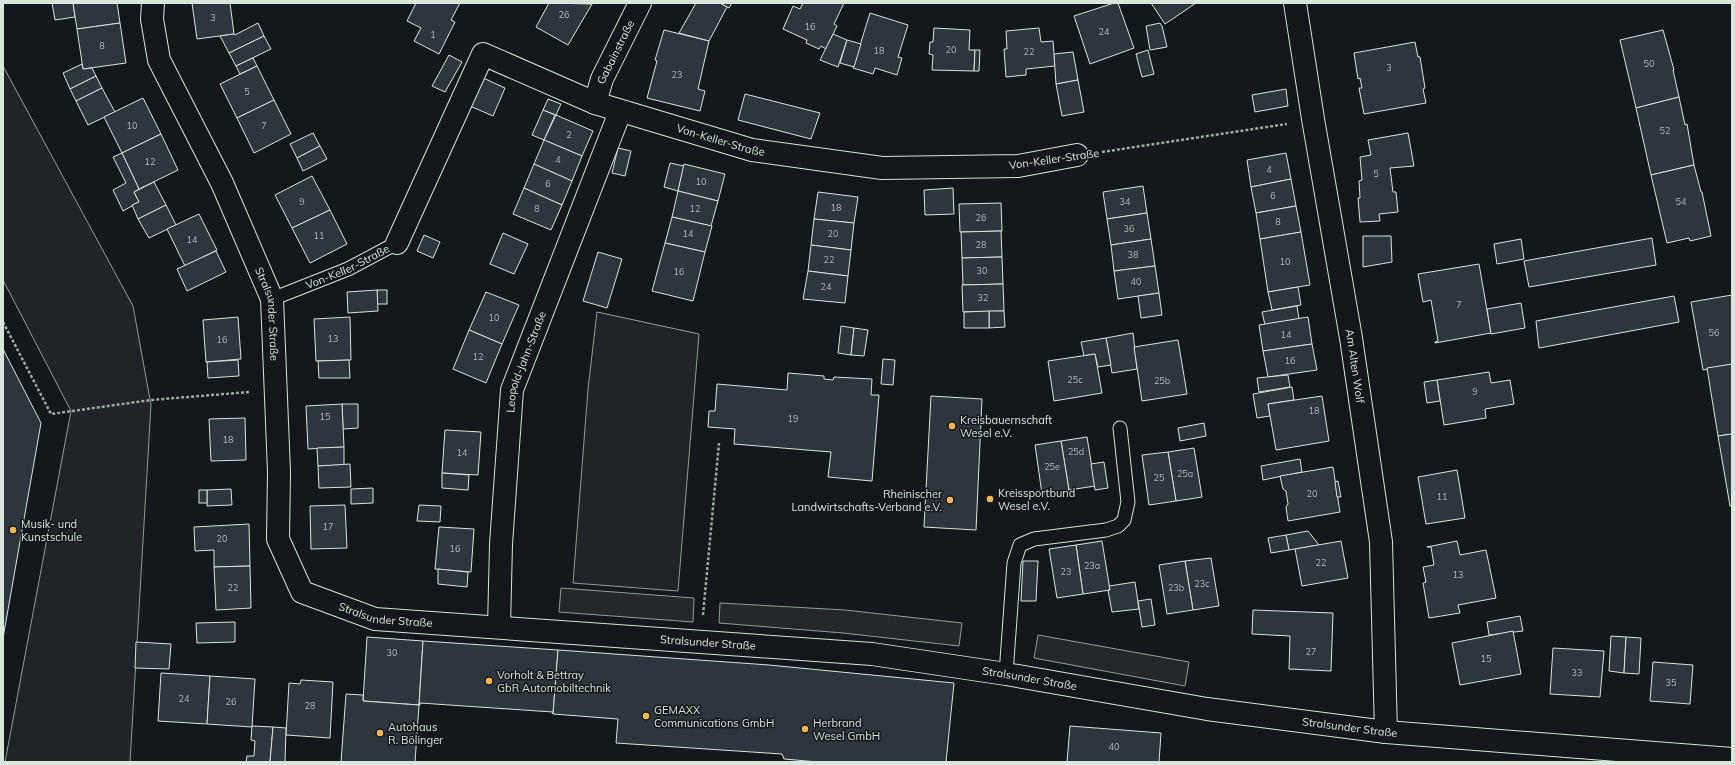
<svg xmlns="http://www.w3.org/2000/svg" width="1735" height="765" font-family="Mulish,sans-serif">
  <rect width="100%" height="100%" fill="#14181c"/>
  <!-- green -->
  <g fill="#202428" stroke="#939e99">
    <polygon points="3,66 133,306 151,405 130,762 5,762 71,411 3,280"/>
    <polygon points="597,312 699,334 678,591 573,583 588,389"/>
  </g>
  <!-- parking -->
  <g fill="#24282b" stroke="#939e99">
    <polygon points="561,588 694,598 693,622 559,612"/>
    <polygon points="720,603 845,610 962,623 959,646 843,633 719,623"/>
    <polygon points="1038,635 1189,662 1185,686 1034,658"/>
  </g>
  <!-- building -->
  <g fill="#2c363c" stroke="#d8e6dc">
    <polygon points="52,3 73,3 75,17 55,20"/>
    <polygon points="73,3 117,3 120,23 77,29"/>
    <polygon points="192,3 230,3 234,34 197,39"/>
    <polygon points="416,3 460,3 451,20 455,22 439,54 414,41 421,28 407,21"/>
    <polygon points="549,3 592,4 568,45 536,27"/>
    <polygon points="696,3 720,3 727,7 709,41 679,33"/>
    <polygon points="720,3 732,3 729,8"/>
    <polygon points="803,3 844,3 834,24 837,26 826,49 821,46 819,49 806,43 807,40 783,29 793,6 800,9"/>
    <polygon points="1114,3 1118,3 1134,48 1090,64 1074,16"/>
    <polygon points="1151,3 1196,3 1165,24"/>
    <polygon points="870,13 908,25 898,57 902,58 897,75 875,68 873,74 853,68"/>
    <polygon points="120,23 126,63 83,69 77,29"/>
    <polygon points="258,23 264,36 229,53 220,36 234,34 235,35"/>
    <polygon points="1160,23 1162,26 1167,47 1150,50 1146,26"/>
    <polygon points="934,28 970,30 969,50 975,50 974,71 932,70 933,55 929,54 930,42 933,42"/>
    <polygon points="1039,28 1041,42 1053,41 1055,66 1026,69 1026,75 1006,77 1004,49 1007,49 1006,31"/>
    <polygon points="664,30 709,41 698,89 705,91 700,111 647,98 657,61 655,60"/>
    <polygon points="1663,30 1674,70 1673,70 1679,97 1636,108 1620,40"/>
    <polygon points="833,34 847,40 838,67 820,60"/>
    <polygon points="264,36 271,49 236,66 229,53"/>
    <polygon points="847,40 861,44 854,67 840,63"/>
    <polygon points="1415,42 1418,57 1420,57 1425,88 1423,89 1426,103 1364,114 1359,88 1362,88 1360,78 1358,79 1354,53"/>
    <polygon points="975,50 980,50 979,71 974,71"/>
    <polygon points="1148,50 1154,74 1142,77 1136,54"/>
    <polygon points="1073,52 1078,80 1056,84 1054,54"/>
    <polygon points="449,55 462,62 445,92 432,86"/>
    <polygon points="253,58 257,66 240,74 236,66"/>
    <polygon points="82,64 83,69 92,68 96,76 70,89 63,73"/>
    <polygon points="257,66 274,100 237,118 220,84"/>
    <polygon points="96,76 102,88 76,101 70,89"/>
    <polygon points="481,77 505,88 493,116 470,106"/>
    <polygon points="1078,80 1084,112 1062,116 1056,84"/>
    <polygon points="102,88 115,112 88,125 76,101"/>
    <polygon points="1286,89 1288,106 1255,112 1252,95"/>
    <polygon points="745,94 820,113 811,139 738,120"/>
    <polygon points="1679,97 1685,125 1687,124 1694,165 1651,175 1636,108"/>
    <polygon points="143,98 161,134 122,153 104,117"/>
    <polygon points="548,99 561,104 556,115 543,110"/>
    <polygon points="274,100 291,134 254,153 237,118"/>
    <polygon points="543,110 555,115 544,140 532,135"/>
    <polygon points="556,115 593,131 582,156 544,140"/>
    <polygon points="313,133 320,146 297,158 290,144"/>
    <polygon points="1408,133 1414,166 1390,168 1393,192 1396,192 1398,212 1379,214 1380,221 1360,222 1358,198 1360,198 1359,181 1362,180 1360,157 1371,155 1368,140"/>
    <polygon points="161,134 178,170 139,189 122,153"/>
    <polygon points="544,140 582,156 572,181 534,164"/>
    <polygon points="320,146 327,159 303,171 297,158"/>
    <polygon points="618,148 631,151 625,176 612,173"/>
    <polygon points="122,153 139,189 134,192 139,202 123,211 113,190 126,183 113,157"/>
    <polygon points="1286,153 1291,179 1251,187 1247,160"/>
    <polygon points="670,163 684,166 678,191 664,187"/>
    <polygon points="534,164 572,181 562,205 524,188"/>
    <polygon points="684,164 725,174 718,201 678,191"/>
    <polygon points="1694,165 1701,192 1702,192 1711,236 1690,241 1689,238 1667,243 1651,175"/>
    <polygon points="312,176 330,210 292,228 275,195"/>
    <polygon points="1291,179 1296,206 1256,213 1251,187"/>
    <polygon points="154,182 166,205 138,219 132,205 139,202 134,192"/>
    <polygon points="1143,186 1147,213 1107,219 1103,192"/>
    <polygon points="524,188 562,205 551,230 513,214"/>
    <polygon points="953,188 954,214 925,215 924,190"/>
    <polygon points="678,191 718,201 711,226 672,217"/>
    <polygon points="818,192 858,197 854,223 814,219"/>
    <polygon points="1001,203 1002,231 960,232 959,204"/>
    <polygon points="166,205 176,225 149,238 138,219"/>
    <polygon points="1296,206 1301,232 1260,239 1256,213"/>
    <polygon points="330,210 347,244 310,263 292,228"/>
    <polygon points="1147,213 1151,239 1111,245 1107,219"/>
    <polygon points="199,214 217,250 185,266 167,229"/>
    <polygon points="672,217 712,226 705,252 665,243"/>
    <polygon points="814,219 854,223 851,250 811,245"/>
    <polygon points="1001,231 1002,257 962,258 961,232"/>
    <polygon points="1301,232 1310,285 1268,292 1260,239"/>
    <polygon points="503,233 528,244 514,274 490,264"/>
    <polygon points="424,235 440,242 433,258 417,251"/>
    <polygon points="1363,236 1391,236 1392,262 1363,267"/>
    <polygon points="1652,238 1656,265 1529,287 1524,261"/>
    <polygon points="1151,239 1155,266 1114,271 1111,245"/>
    <polygon points="1521,239 1524,259 1497,264 1494,244"/>
    <polygon points="665,243 705,252 693,301 652,291"/>
    <polygon points="811,245 851,250 848,276 808,271"/>
    <polygon points="216,251 226,272 187,291 177,269"/>
    <polygon points="598,252 622,259 607,308 583,301"/>
    <polygon points="1002,257 1003,284 963,285 962,258"/>
    <polygon points="1479,264 1491,333 1435,343 1435,342 1438,341 1431,300 1423,302 1418,274"/>
    <polygon points="1155,266 1159,293 1118,299 1114,271"/>
    <polygon points="808,271 848,276 845,303 803,299"/>
    <polygon points="1003,284 1004,311 963,312 962,285"/>
    <polygon points="1298,287 1301,305 1272,310 1268,292"/>
    <rect x="377" y="290" width="10" height="14"/>
    <polygon points="377,290 378,311 348,313 347,292"/>
    <polygon points="486,292 519,305 502,344 469,330"/>
    <polygon points="1159,293 1162,315 1141,318 1138,296"/>
    <polygon points="1732,295 1732,364 1703,370 1691,302"/>
    <polygon points="1674,296 1679,322 1539,348 1536,321"/>
    <polygon points="1521,303 1525,328 1491,334 1487,309"/>
    <polygon points="1297,306 1299,319 1265,325 1262,312"/>
    <polygon points="989,311 1004,311 1005,327 989,328"/>
    <polygon points="989,311 989,328 964,328 964,312"/>
    <polygon points="238,317 241,359 206,362 203,320"/>
    <polygon points="350,317 351,360 316,361 314,319"/>
    <polygon points="1308,317 1312,344 1263,351 1259,325"/>
    <polygon points="841,326 854,328 851,355 838,353"/>
    <polygon points="854,328 868,330 864,356 851,355"/>
    <polygon points="469,330 502,344 486,383 453,369"/>
    <polygon points="1133,333 1137,369 1112,373 1106,338"/>
    <polygon points="1106,338 1111,365 1098,367 1095,354 1084,356 1081,342"/>
    <polygon points="1178,340 1187,394 1142,401 1134,347"/>
    <polygon points="1312,344 1317,370 1268,377 1263,351"/>
    <polygon points="3,349 41,423 3,638"/>
    <polygon points="1095,354 1102,393 1054,401 1048,361"/>
    <polygon points="883,359 895,360 893,385 881,384"/>
    <polygon points="238,360 239,376 208,378 207,362"/>
    <polygon points="349,360 350,378 319,378 318,361"/>
    <polygon points="1732,364 1732,434 1718,436 1707,368"/>
    <polygon points="1489,372 1491,383 1510,380 1514,404 1485,409 1486,418 1444,425 1437,380"/>
    <polygon points="788,373 824,376 824,379 833,380 834,377 872,379 871,395 879,395 872,481 828,477 831,452 734,444 735,429 708,427 709,411 715,411 717,384 787,390"/>
    <polygon points="1288,375 1290,387 1259,392 1257,378"/>
    <polygon points="1437,380 1440,401 1427,403 1424,382"/>
    <polygon points="1292,387 1294,400 1268,404 1270,416 1257,418 1253,394"/>
    <polygon points="931,396 982,399 976,530 924,527"/>
    <polygon points="1322,396 1329,441 1276,450 1268,404"/>
    <polygon points="342,404 358,404 358,428 343,429"/>
    <polygon points="342,404 344,447 308,449 306,406"/>
    <polygon points="245,418 246,460 211,461 209,419"/>
    <polygon points="1204,423 1206,436 1180,441 1178,428"/>
    <polygon points="445,430 481,432 478,475 442,473"/>
    <polygon points="1732,434 1732,506 1730,506 1718,436"/>
    <polygon points="1087,437 1095,486 1069,490 1061,441"/>
    <polygon points="1061,441 1069,490 1042,494 1035,445"/>
    <polygon points="344,447 344,465 318,466 317,448"/>
    <polygon points="1194,448 1202,497 1176,501 1168,452"/>
    <polygon points="1168,452 1176,501 1149,505 1142,455"/>
    <polygon points="1300,459 1302,472 1263,480 1261,466"/>
    <polygon points="1104,462 1108,488 1095,490 1091,464"/>
    <polygon points="350,464 351,487 319,488 318,466"/>
    <polygon points="1333,467 1340,512 1288,521 1286,507 1288,504 1286,491 1283,489 1280,476"/>
    <polygon points="1457,470 1465,518 1426,524 1418,477"/>
    <polygon points="442,473 469,475 468,490 442,488"/>
    <polygon points="1338,481 1341,497 1337,497 1335,482"/>
    <polygon points="373,488 373,503 351,504 351,489"/>
    <polygon points="231,489 232,505 207,506 207,490"/>
    <rect x="199" y="490" width="8" height="13"/>
    <polygon points="345,505 347,548 311,549 310,506"/>
    <polygon points="419,505 441,506 440,522 417,521"/>
    <polygon points="249,524 250,566 214,567 214,550 195,551 194,527"/>
    <polygon points="439,527 474,529 471,572 435,569"/>
    <polygon points="1308,531 1319,545 1289,550 1286,535"/>
    <polygon points="1286,535 1289,550 1271,553 1268,538"/>
    <polygon points="1102,541 1110,590 1083,594 1076,545"/>
    <polygon points="1341,541 1348,578 1302,586 1295,549"/>
    <polygon points="1457,541 1460,555 1486,550 1496,598 1458,605 1460,613 1429,618 1423,583 1426,582 1423,567 1434,565 1431,547 1427,547"/>
    <polygon points="1076,545 1083,594 1057,598 1049,549"/>
    <polygon points="1211,558 1219,606 1193,610 1185,561"/>
    <polygon points="1023,561 1038,561 1036,601 1021,601"/>
    <polygon points="1185,561 1193,610 1167,614 1159,565"/>
    <polygon points="250,566 251,608 216,610 214,567"/>
    <polygon points="438,569 468,572 467,587 438,584"/>
    <polygon points="1135,582 1139,609 1112,612 1108,590 1110,590 1109,586"/>
    <polygon points="1151,599 1155,625 1142,627 1138,601"/>
    <polygon points="1253,610 1333,613 1331,671 1289,669 1290,636 1252,634"/>
    <polygon points="1520,616 1523,631 1489,635 1487,622"/>
    <polygon points="235,622 235,642 197,643 196,623"/>
    <polygon points="1513,631 1521,674 1460,685 1452,643"/>
    <polygon points="1611,636 1626,637 1624,673 1609,671"/>
    <polygon points="367,637 423,641 419,705 363,701"/>
    <polygon points="1626,637 1641,638 1639,674 1624,673"/>
    <polygon points="423,641 558,650 553,714 553,712 420,703 420,705 419,705"/>
    <polygon points="136,642 171,644 169,669 135,668"/>
    <polygon points="1553,648 1604,651 1600,697 1550,694"/>
    <polygon points="558,650 769,665 954,683 946,762 818,762 784,759 782,754 616,743 618,719 553,714"/>
    <polygon points="1653,662 1693,665 1690,704 1650,701"/>
    <polygon points="161,673 210,676 207,724 158,721"/>
    <polygon points="210,676 255,679 252,727 207,724"/>
    <polygon points="301,680 333,682 330,738 286,735 289,683 300,684"/>
    <polygon points="346,694 363,695 363,701 419,705 415,762 341,762"/>
    <polygon points="252,726 273,727 270,762 246,762 247,756 254,756 255,741 251,740"/>
    <polygon points="1070,726 1161,733 1159,762 1067,762"/>
    <polygon points="273,727 286,728 285,762 270,762"/>
  </g>
  <g fill="none" stroke-linecap="round" stroke-linejoin="round">
    <!-- service casing -->
    <g stroke="#d8e6dc" stroke-width="15">
      <g id="service">
        <path id="s1" d="M272,299L348,269L397,243"/>
        <polyline points="1006,674 1014,563 1020,545 1034,539 1106,530 1118,526 1124,520 1128,502 1120,428"/>
      </g>
    </g>
    <!-- minor casing -->
    <g stroke="#d8e6dc" stroke-width="24">
      <g id="minor">
        <path id="s2" d="M153,3L152,19L159,60L222,183L272,299L279,472L278,539L302,592L375,619L872,654L1006,674L1207,709L1386,732L1732,759"/>
        <path id="s3" d="M1295,3L1313,119L1351,338L1381,542L1386,732"/>
        <path id="s4" d="M595,103L602,79L640,3"/>
        <path id="s5" d="M397,243L483,54L595,103L752,150L882,168L1018,166L1077,155"/>
        <path id="s6" d="M499,627L501,544L512,390L620,112"/>
      </g>
    </g>
    <!-- path -->
    <g stroke="#9da8a2" stroke-width="2.5" stroke-dasharray="3 2" stroke-linecap="butt">
      <polyline points="1102,152 1287,124"/>
      <polyline points="3,322 51,414 151,400 249,392"/>
      <polyline points="703,615 719,443"/>
    </g>
    <!-- service -->
    <use href="#service" stroke="#14181c" stroke-width="13"/>
    <!-- minor -->
    <use href="#minor" stroke="#14181c" stroke-width="22"/>
  </g>
  <!-- markers -->
  <g fill="#ffb74d" stroke="#14181c" stroke-width="1.5">
    <circle cx="952" cy="426" r="4"/>
    <circle cx="990" cy="499" r="4"/>
    <circle cx="950" cy="500" r="4"/>
    <circle cx="13" cy="530" r="4"/>
    <circle cx="489" cy="681" r="4"/>
    <circle cx="646" cy="716" r="4"/>
    <circle cx="805" cy="729" r="4"/>
    <circle cx="380" cy="733" r="4"/>
  </g>
  <g text-anchor="middle" stroke-width="3" stroke-linejoin="round" paint-order="stroke">
    <!-- number labels -->
    <g font-size="9" fill="#adbab4">
      <text x="564" y="18">26</text>
      <text x="213" y="21">3</text>
      <text x="810" y="30">16</text>
      <text x="1104" y="35">24</text>
      <text x="433" y="38">1</text>
      <text x="102" y="49">8</text>
      <text x="951" y="53">20</text>
      <text x="879" y="54">18</text>
      <text x="1029" y="55">22</text>
      <text x="1649" y="67">50</text>
      <text x="1389" y="71">3</text>
      <text x="677" y="78">23</text>
      <text x="247" y="95">5</text>
      <text x="132" y="129">10</text>
      <text x="264" y="129">7</text>
      <text x="1665" y="134">52</text>
      <text x="569" y="138">2</text>
      <text x="558" y="163">4</text>
      <text x="150" y="165">12</text>
      <text x="1269" y="173">4</text>
      <text x="1376" y="177">5</text>
      <text x="701" y="185">10</text>
      <text x="548" y="187">6</text>
      <text x="1273" y="199">6</text>
      <text x="302" y="205">9</text>
      <text x="1125" y="205">34</text>
      <text x="1681" y="205">54</text>
      <text x="836" y="211">18</text>
      <text x="537" y="212">8</text>
      <text x="695" y="212">12</text>
      <text x="981" y="221">26</text>
      <text x="1278" y="225">8</text>
      <text x="1129" y="232">36</text>
      <text x="688" y="237">14</text>
      <text x="833" y="237">20</text>
      <text x="319" y="239">11</text>
      <text x="192" y="243">14</text>
      <text x="981" y="248">28</text>
      <text x="1133" y="258">38</text>
      <text x="829" y="263">22</text>
      <text x="1285" y="265">10</text>
      <text x="982" y="274">30</text>
      <text x="679" y="275">16</text>
      <text x="1136" y="285">40</text>
      <text x="826" y="290">24</text>
      <text x="983" y="301">32</text>
      <text x="1459" y="308">7</text>
      <text x="494" y="321">10</text>
      <text x="1714" y="336">56</text>
      <text x="1286" y="338">14</text>
      <text x="333" y="342">13</text>
      <text x="222" y="343">16</text>
      <text x="478" y="360">12</text>
      <text x="1290" y="364">16</text>
      <text x="1075" y="383">25c</text>
      <text x="1162" y="384">25b</text>
      <text x="1475" y="395">9</text>
      <text x="1314" y="414">18</text>
      <text x="325" y="420">15</text>
      <text x="793" y="422">19</text>
      <text x="228" y="443">18</text>
      <text x="1076" y="455">25d</text>
      <text x="462" y="456">14</text>
      <text x="1052" y="470">25e</text>
      <text x="1185" y="477">25a</text>
      <text x="1159" y="481">25</text>
      <text x="1312" y="497">20</text>
      <text x="1442" y="500">11</text>
      <text x="328" y="530">17</text>
      <text x="222" y="542">20</text>
      <text x="455" y="552">16</text>
      <text x="1321" y="566">22</text>
      <text x="1092" y="569">23a</text>
      <text x="1066" y="575">23</text>
      <text x="1458" y="578">13</text>
      <text x="1202" y="587">23c</text>
      <text x="233" y="591">22</text>
      <text x="1176" y="591">23b</text>
      <text x="1311" y="655">27</text>
      <text x="392" y="656">30</text>
      <text x="1486" y="662">15</text>
      <text x="1577" y="676">33</text>
      <text x="1671" y="686">35</text>
      <text x="184" y="702">24</text>
      <text x="231" y="705">26</text>
      <text x="310" y="709">28</text>
      <text x="1114" y="750">40</text>
    </g>
    <!-- street labels -->
    <g font-size="11" fill="#d8e6dc" stroke="#14181c">
      <text dy="4" stroke="none"><textPath href="#s4" startOffset="55">Gabainstraße</textPath></text>
      <text dy="4" stroke="none"><textPath href="#s5" startOffset="461">Von-Keller-Straße</textPath></text>
      <text transform="translate(1054 159) rotate(-8)" y="4">Von-Keller-Straße</text>
      <text dy="4" stroke="none"><textPath href="#s1" startOffset="82">Von-Keller-Straße</textPath></text>
      <text dy="4" stroke="none"><textPath href="#s2" startOffset="336">Stralsunder Straße</textPath></text>
      <text dy="4" stroke="none"><textPath href="#s6" startOffset="268">Leopold-Jahn-Straße</textPath></text>
      <text dy="4" stroke="none"><textPath href="#s3" startOffset="368">Am Alten Wolf</textPath></text>
      <text dy="4" stroke="none"><textPath href="#s2" startOffset="708">Stralsunder Straße</textPath></text>
      <text dy="4" stroke="none"><textPath href="#s2" startOffset="1032">Stralsunder Straße</textPath></text>
      <text dy="4" stroke="none"><textPath href="#s2" startOffset="1356">Stralsunder Straße</textPath></text>
      <text dy="4" stroke="none"><textPath href="#s2" startOffset="1680">Stralsunder Straße</textPath></text>
    </g>
    <!-- poi labels -->
    <g font-size="11" fill="#d8e6dc" stroke="#14181c" text-anchor="start">
      <text x="960" y="424">Kreisbauernschaft<tspan x="960" dy="13">Wesel e.V.</tspan></text>
      <text x="998" y="497">Kreissportbund<tspan x="998" dy="13">Wesel e.V.</tspan></text>
      <text x="942" y="498" text-anchor="end">Rheinischer<tspan x="942" dy="13">Landwirtschafts-Verband e.V.</tspan></text>
      <text x="21" y="528">Musik- und<tspan x="21" dy="13">Kunstschule</tspan></text>
      <text x="497" y="679">Vorholt &amp; Bettray<tspan x="497" dy="13">GbR Automobiltechnik</tspan></text>
      <text x="654" y="714">GEMAXX<tspan x="654" dy="13">Communications GmbH</tspan></text>
      <text x="813" y="727">Herbrand<tspan x="813" dy="13">Wesel GmbH</tspan></text>
      <text x="388" y="731">Autohaus<tspan x="388" dy="13">R. Bölinger</tspan></text>
    </g>
  </g>
  <!-- border -->
  <rect width="1735" height="765" fill="none" stroke="#d8e6dc" stroke-width="8"/>
</svg>
